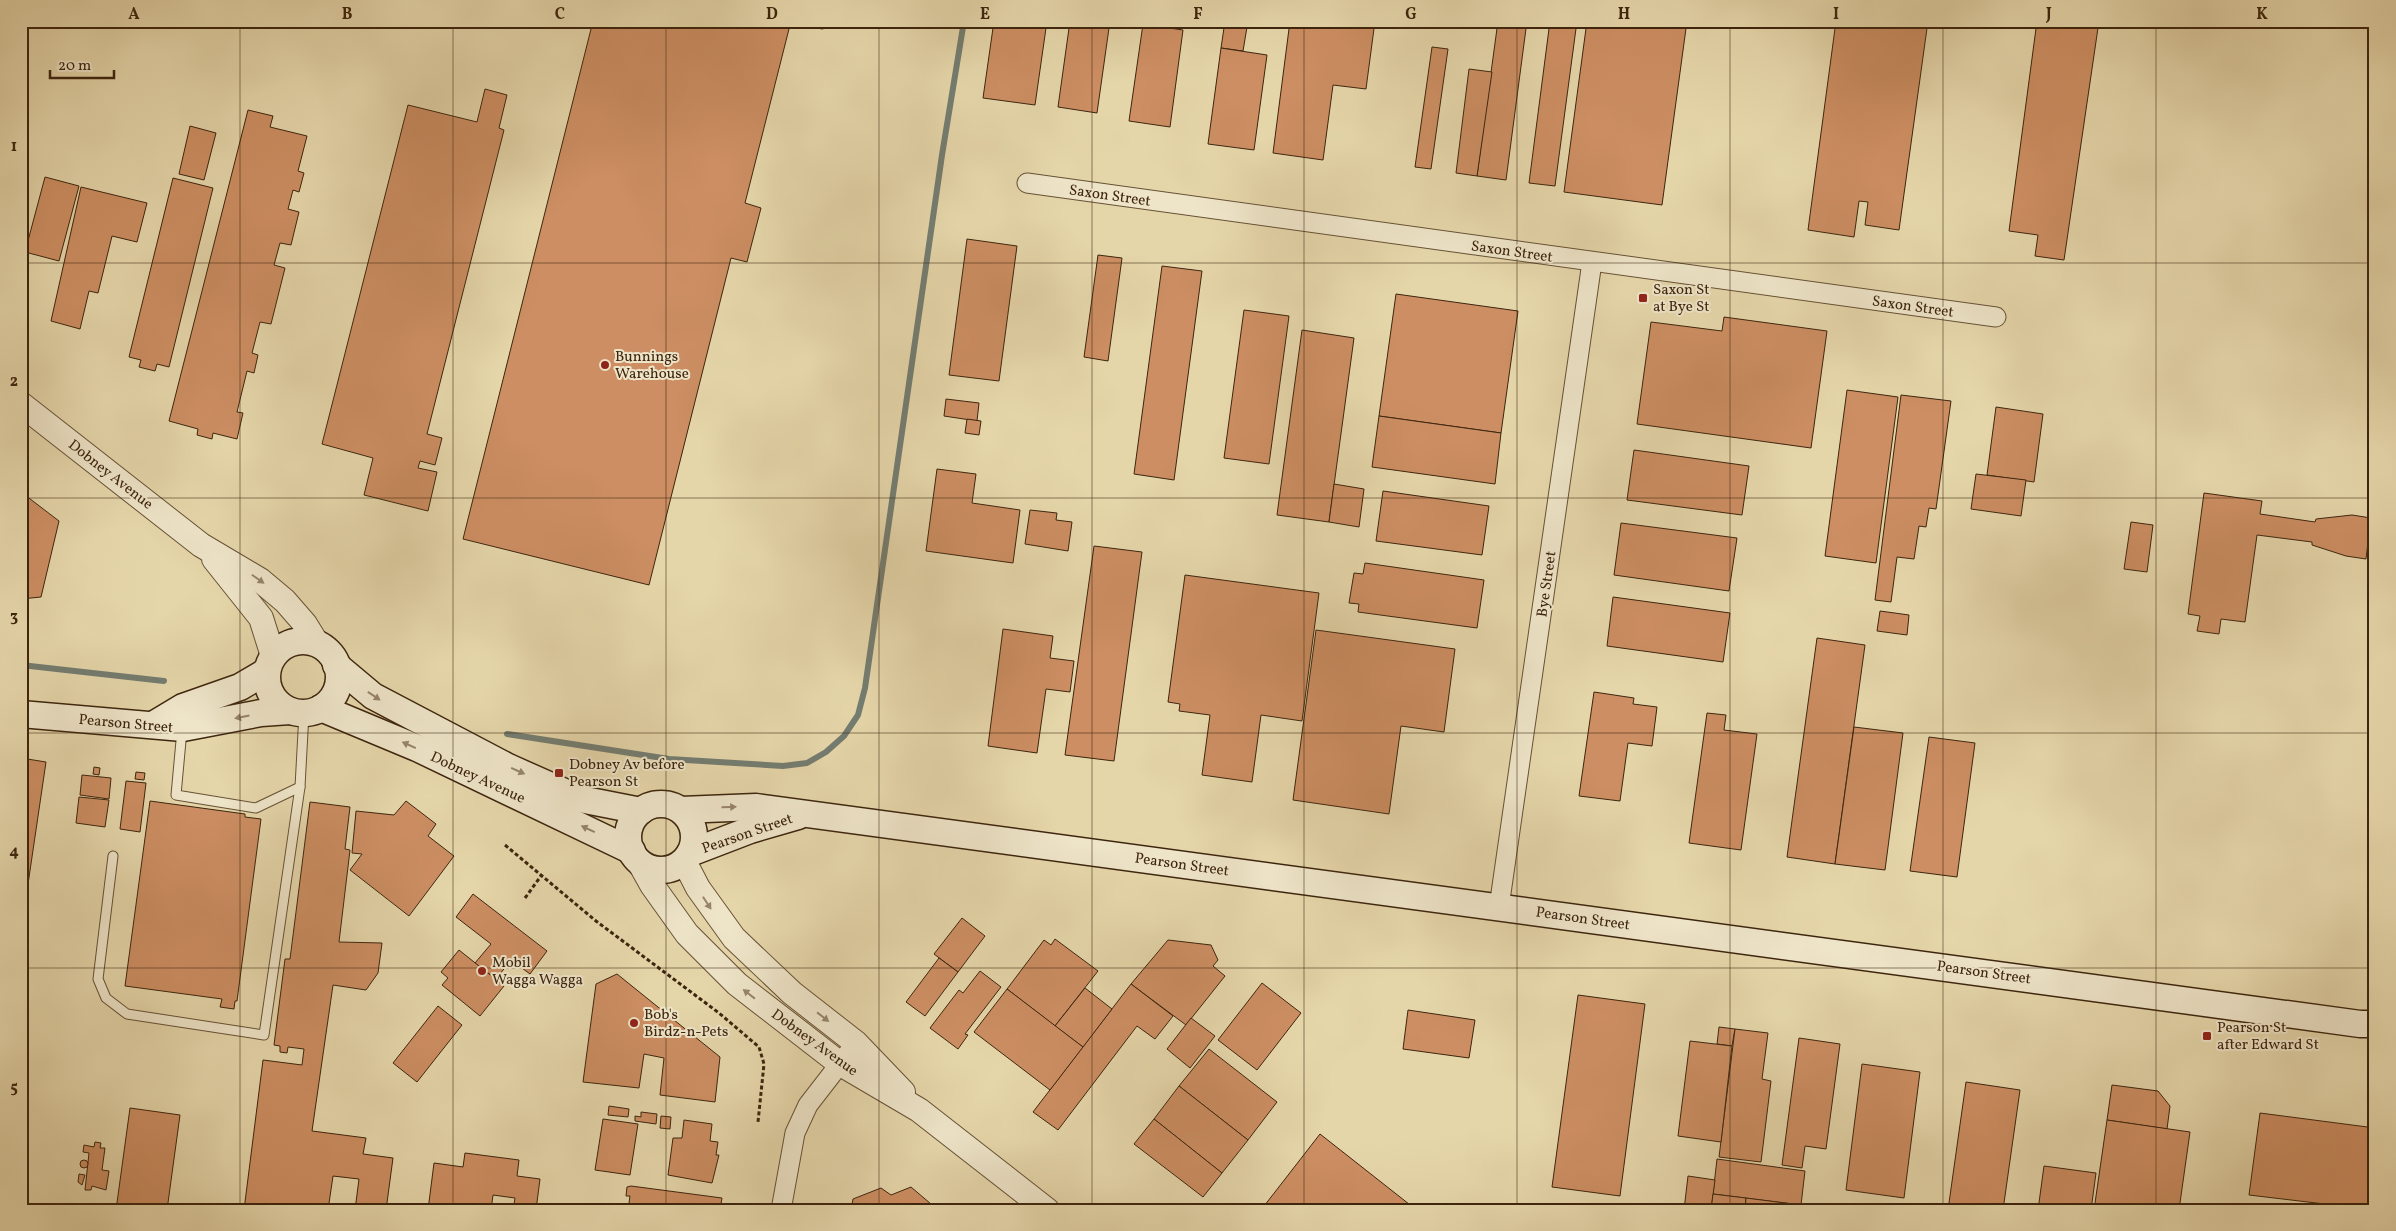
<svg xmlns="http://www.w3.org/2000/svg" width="2396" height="1231" font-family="Vollkorn,serif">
  <rect width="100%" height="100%" fill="#e5d6aa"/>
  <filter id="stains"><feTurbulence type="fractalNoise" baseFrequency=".004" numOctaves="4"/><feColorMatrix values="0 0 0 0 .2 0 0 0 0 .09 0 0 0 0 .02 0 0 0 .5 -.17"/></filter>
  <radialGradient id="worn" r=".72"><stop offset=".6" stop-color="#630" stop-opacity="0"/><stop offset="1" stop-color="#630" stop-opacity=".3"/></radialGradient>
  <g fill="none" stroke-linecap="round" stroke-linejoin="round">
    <!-- stream -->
    <g stroke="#747d71" stroke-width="6">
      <polyline points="21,665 164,681"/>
      <polyline points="507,734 669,759 783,766 807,763 826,752 844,736 858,715 865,688 942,155 964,21"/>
    </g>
  </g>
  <!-- building -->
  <g fill="#cc8e62" stroke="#3d250e">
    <polygon points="593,21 791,21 745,203 761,208 747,262 731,258 649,585 463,539"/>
    <polygon points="994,21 1047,21 1035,105 983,98"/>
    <polygon points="1070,21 1110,21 1097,113 1058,107"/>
    <polygon points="1225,21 1248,21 1243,51 1221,48"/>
    <polygon points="1375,21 1366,89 1333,85 1323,160 1273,153 1290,21"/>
    <polygon points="1498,21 1527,21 1506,180 1477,176"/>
    <polygon points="1550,21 1577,21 1555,186 1529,183"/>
    <polygon points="1587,21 1687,21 1662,205 1564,192"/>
    <polygon points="1836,21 1928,21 1899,230 1865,225 1868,202 1859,201 1854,237 1808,230"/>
    <polygon points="2037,21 2099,21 2064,260 2035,256 2038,235 2009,231"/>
    <polygon points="1143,24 1183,30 1170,127 1129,121"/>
    <polygon points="1432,47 1448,49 1431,169 1415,167"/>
    <polygon points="1221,48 1267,55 1254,150 1208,144"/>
    <polygon points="1469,69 1492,72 1477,176 1456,173"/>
    <polygon points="485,89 507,95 499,128 504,130 427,434 442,438 435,465 420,461 418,468 437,472 428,511 364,495 373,458 322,444 408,105 477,122"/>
    <polygon points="248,110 273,116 270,127 307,136 298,171 304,173 299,192 293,190 288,209 299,212 291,245 280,243 274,265 285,268 271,324 260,322 252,353 258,355 254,373 247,371 237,412 243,413 237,439 213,433 212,439 197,435 198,429 169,421"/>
    <polygon points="190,126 216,133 204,180 179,174"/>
    <polygon points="45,177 79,186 59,261 25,252"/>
    <polygon points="173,178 213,188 169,367 157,364 155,371 139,367 141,360 129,357"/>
    <polygon points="81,187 147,203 137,242 112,236 98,293 89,291 80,329 51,321"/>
    <polygon points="967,239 1017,246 999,381 949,375"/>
    <polygon points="1098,255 1122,258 1108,361 1084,357"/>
    <polygon points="1162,266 1202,271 1174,480 1134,474"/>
    <polygon points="1396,294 1518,311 1501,433 1379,416"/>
    <polygon points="1244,310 1289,316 1269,464 1224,458"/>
    <polygon points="1724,317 1827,331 1811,448 1637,424 1651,322 1722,331"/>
    <polygon points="1302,330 1354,338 1329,522 1277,515"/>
    <polygon points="1847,390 1898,397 1876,563 1825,556"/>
    <polygon points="1901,395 1951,401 1936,509 1929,508 1926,527 1919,526 1914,559 1897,557 1891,602 1875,600"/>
    <polygon points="946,399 979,403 977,421 944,416"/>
    <polygon points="1996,407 2043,414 2034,482 1987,475"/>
    <polygon points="1379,416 1501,433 1495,484 1372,467"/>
    <polygon points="967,419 981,421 979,435 965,433"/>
    <polygon points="1634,450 1749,466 1742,515 1627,500"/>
    <polygon points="937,469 976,474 972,503 1020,510 1013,563 926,551"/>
    <polygon points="1976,474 2026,480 2021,516 1971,509"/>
    <polygon points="1334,484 1364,489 1359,527 1329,522"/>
    <polygon points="1383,491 1489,506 1482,555 1376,541"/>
    <polygon points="21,492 59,521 41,597 21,599"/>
    <polygon points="2204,493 2262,501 2260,514 2315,522 2316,519 2352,515 2371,518 2366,559 2346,556 2312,545 2312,542 2257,535 2245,622 2221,619 2219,634 2197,631 2200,616 2188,614"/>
    <polygon points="1030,510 1057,513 1056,520 1072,522 1068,551 1025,544"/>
    <polygon points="2131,522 2153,525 2147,572 2124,569"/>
    <polygon points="1621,523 1737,538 1729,591 1614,575"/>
    <polygon points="1094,546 1142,552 1114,761 1065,755"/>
    <polygon points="1365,563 1484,580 1477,628 1358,612 1359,604 1349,603 1354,573 1363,574"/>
    <polygon points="1185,575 1319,593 1302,721 1261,715 1252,782 1202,775 1210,715 1179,711 1180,704 1168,702"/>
    <polygon points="1613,597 1730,613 1723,662 1607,646"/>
    <polygon points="1880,611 1909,615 1907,635 1877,631"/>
    <polygon points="1003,629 1053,636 1050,658 1074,661 1070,692 1046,689 1037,753 988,746"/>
    <polygon points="1316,630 1455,649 1444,732 1401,726 1389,814 1293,800"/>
    <polygon points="1817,638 1865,645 1835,864 1787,857"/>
    <polygon points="1594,692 1634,698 1633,704 1657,707 1652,746 1628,743 1620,801 1579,796"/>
    <polygon points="1707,713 1726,715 1724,730 1757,734 1741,850 1689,843"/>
    <polygon points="1854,727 1903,733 1885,870 1835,864"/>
    <polygon points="1929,737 1975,743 1957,877 1910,871"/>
    <polygon points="21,758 46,762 27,891 21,890"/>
    <polygon points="94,767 100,768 99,775 93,774"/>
    <polygon points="136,772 145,773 144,780 135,779"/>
    <polygon points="82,775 111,778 109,799 80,795"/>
    <polygon points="126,781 146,783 140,832 120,829"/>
    <polygon points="79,797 109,800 105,827 76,823"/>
    <polygon points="150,801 245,814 245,817 261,819 237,1001 235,1001 234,1009 220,1007 222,999 125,986"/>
    <polygon points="406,801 436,824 428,836 454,856 409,916 350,870 362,854 352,853 356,811 394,815"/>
    <polygon points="310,802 350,807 345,849 350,850 339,942 382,943 378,973 366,990 333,985 312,1131 366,1138 363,1154 393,1158 386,1210 355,1210 359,1179 333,1176 328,1210 244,1210 263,1060 302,1065 304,1049 288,1047 287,1053 280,1052 280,1046 274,1045 285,959 290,959"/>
    <polygon points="473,894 547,951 530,974 511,960 496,979 475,963 491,944 456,917"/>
    <polygon points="962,918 985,936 958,972 934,954"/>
    <polygon points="1055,939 1098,971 1055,1026 1007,989 1044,940 1051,945"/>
    <polygon points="1168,940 1211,945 1218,960 1213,966 1225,976 1186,1025 1131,984"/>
    <polygon points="459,950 504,986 480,1016 442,985 448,978 441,972"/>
    <polygon points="939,958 958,972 925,1016 906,1002"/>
    <polygon points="980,971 1001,987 965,1034 968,1035 958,1049 930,1028 959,990 963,993"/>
    <polygon points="617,974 720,1057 715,1102 660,1095 664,1058 644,1054 639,1088 583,1082 596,984"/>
    <polygon points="1262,983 1301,1013 1257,1070 1218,1040"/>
    <polygon points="1131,984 1173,1016 1155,1039 1137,1026 1058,1130 1033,1112"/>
    <polygon points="1085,988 1112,1009 1083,1047 1055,1026"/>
    <polygon points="1007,989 1083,1047 1050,1090 974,1032"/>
    <polygon points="1578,995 1645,1004 1620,1196 1552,1187"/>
    <polygon points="438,1006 462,1025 417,1082 393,1063"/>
    <polygon points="1408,1010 1475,1020 1469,1058 1403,1049"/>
    <polygon points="1191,1018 1215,1036 1190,1068 1167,1049"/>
    <polygon points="1719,1027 1735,1029 1732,1046 1717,1044"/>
    <polygon points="1735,1029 1768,1033 1762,1079 1771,1081 1761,1162 1719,1157"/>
    <polygon points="1799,1038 1840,1044 1826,1149 1805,1146 1802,1168 1782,1165"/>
    <polygon points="1690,1041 1732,1046 1721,1142 1678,1136"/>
    <polygon points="1209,1049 1277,1102 1248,1140 1179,1086"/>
    <polygon points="1862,1064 1920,1072 1904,1198 1846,1190"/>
    <polygon points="1966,1082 2020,1090 2003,1210 1948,1210"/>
    <polygon points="2112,1085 2158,1091 2170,1106 2167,1129 2107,1120"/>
    <polygon points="1179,1086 1248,1140 1222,1173 1154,1119"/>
    <polygon points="609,1106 629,1109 628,1117 608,1115"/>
    <polygon points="130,1108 180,1115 167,1210 116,1210"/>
    <polygon points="641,1112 657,1114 656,1124 635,1121 635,1116 641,1117"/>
    <polygon points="2260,1113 2375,1128 2375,1210 2249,1195"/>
    <polygon points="661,1116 671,1117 670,1129 660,1128"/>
    <polygon points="603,1119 638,1124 630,1175 595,1170"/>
    <polygon points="1154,1119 1222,1173 1203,1197 1134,1144"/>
    <polygon points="684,1120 712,1124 710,1141 718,1142 716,1155 719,1155 712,1183 668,1175 673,1138 682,1138"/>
    <polygon points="2107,1120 2190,1132 2179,1210 2094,1210"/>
    <polygon points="1320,1134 1414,1208 1412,1210 1261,1210"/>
    <polygon points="95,1142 101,1143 100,1148 105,1148 102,1170 109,1171 106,1190 92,1186 91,1190 85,1190 89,1153 83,1152 84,1145 94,1147"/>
    <polygon points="465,1153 519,1160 517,1176 540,1179 536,1210 513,1210 515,1198 493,1195 491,1210 428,1210 434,1163 463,1167"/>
    <polygon points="1717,1159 1805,1171 1801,1205 1713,1194"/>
    <circle cx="84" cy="1164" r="4"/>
    <polygon points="2044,1166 2096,1173 2091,1210 2038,1210"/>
    <polygon points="79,1174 85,1175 82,1185 78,1182"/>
    <polygon points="1688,1176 1715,1180 1711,1210 1684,1210"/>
    <polygon points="631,1186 722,1198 720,1210 628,1210 630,1196 626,1196 627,1187"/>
    <polygon points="911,1187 938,1210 851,1210 853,1199 881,1188 891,1195"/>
    <polygon points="1713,1194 1746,1198 1745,1210 1711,1210"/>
    <polygon points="1746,1198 1801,1205 1800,1210 1745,1210"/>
  </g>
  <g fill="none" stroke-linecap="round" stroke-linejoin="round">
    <!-- service casing -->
    <g stroke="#675135" stroke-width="11">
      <g id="service">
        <polyline points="811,21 822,24"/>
        <polyline points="182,730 176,795 256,808 300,787"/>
        <polyline points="113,856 98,979 106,998 127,1014 264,1035 300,787 304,713"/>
      </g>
    </g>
    <!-- minor casing -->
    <g stroke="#675135" stroke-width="21">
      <g id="minor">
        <polyline points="1027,183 1996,317"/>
        <polyline points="1499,907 1592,262"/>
        <polyline points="781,1210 795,1133 808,1105 856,1043"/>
      </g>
    </g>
    <!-- tertiary casing -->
    <g stroke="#675135" stroke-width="26">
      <g id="tertiary">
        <polyline points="21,404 201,545 260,580 285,601 305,624 318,645"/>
        <polyline points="214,559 261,618 273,656"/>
        <polyline points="638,860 652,885 687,934 737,984 839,1063 919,1110 1047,1210"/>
        <polyline points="684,861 698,888 734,938 792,993 856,1043 903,1092"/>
      </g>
    </g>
    <!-- secondary casing -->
    <g stroke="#3d250e" stroke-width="29">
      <g id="secondary">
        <circle cx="303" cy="677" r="36"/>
        <polyline points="336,665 373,696 508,767 580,799 641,811"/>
        <polyline points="321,708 417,748 632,851"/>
        <polyline points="21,714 183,728 261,713 290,711"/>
        <polyline points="153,725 183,707 240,687 267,671"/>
        <circle cx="661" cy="837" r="33"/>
        <polyline points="681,810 756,807 2360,1024 2375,1024"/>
        <polyline points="690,853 750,830 798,816"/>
      </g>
    </g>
    <!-- path -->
    <g stroke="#3d250e" stroke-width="3" stroke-dasharray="4 2.5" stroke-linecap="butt">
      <polyline points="505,845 596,921 719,1013 759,1047 764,1064 758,1122"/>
      <polyline points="525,898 541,876"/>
    </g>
    <!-- service -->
    <use href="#service" stroke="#eee4c8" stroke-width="9"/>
    <!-- minor -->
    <use href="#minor" stroke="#eee4c8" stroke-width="19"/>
    <!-- tertiary -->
    <use href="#tertiary" stroke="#eee4c8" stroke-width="24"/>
    <!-- secondary -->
    <use href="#secondary" stroke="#eee4c8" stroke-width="26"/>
  </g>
  <!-- one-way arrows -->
  <defs><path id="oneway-solid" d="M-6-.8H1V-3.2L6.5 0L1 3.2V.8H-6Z" transform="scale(1.25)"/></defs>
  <g fill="#96846b">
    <use href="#oneway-solid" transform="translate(258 579) rotate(35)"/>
    <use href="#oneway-solid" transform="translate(374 696) rotate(34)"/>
    <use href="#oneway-solid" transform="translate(242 717) rotate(169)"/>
    <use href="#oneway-solid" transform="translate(409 745) rotate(-156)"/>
    <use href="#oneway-solid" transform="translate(518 771) rotate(24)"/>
    <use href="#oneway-solid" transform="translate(729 807) rotate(-2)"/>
    <use href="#oneway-solid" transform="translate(588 829) rotate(-155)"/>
    <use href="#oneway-solid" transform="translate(707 903) rotate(57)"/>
    <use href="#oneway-solid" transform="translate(749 994) rotate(-142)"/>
    <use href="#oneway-solid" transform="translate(823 1017) rotate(38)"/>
  </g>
  <!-- grid -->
  <path fill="none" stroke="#3d250e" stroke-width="1" stroke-opacity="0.55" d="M240,21V1210M453,21V1210M666,21V1210M879,21V1210M1092,21V1210M1304,21V1210M1517,21V1210M1730,21V1210M1943,21V1210M2156,21V1210M21,263H2375M21,498H2375M21,733H2375M21,968H2375"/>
  <!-- markers -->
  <g fill="#8f2418" stroke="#eee4c8" stroke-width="2">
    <rect x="1638" y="293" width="10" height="10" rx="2.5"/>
    <circle cx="605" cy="365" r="5"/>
    <rect x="554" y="768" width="10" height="10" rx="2.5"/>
    <circle cx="482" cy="971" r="5"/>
    <circle cx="634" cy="1023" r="5"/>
    <rect x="2202" y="1031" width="10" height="10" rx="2.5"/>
  </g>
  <g text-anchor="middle" stroke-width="4" stroke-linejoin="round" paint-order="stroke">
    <!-- street labels -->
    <g font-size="15" fill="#3d250e" stroke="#eee4c8">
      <text transform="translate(1110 195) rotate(8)" y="5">Saxon Street</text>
      <text transform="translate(1512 251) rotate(8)" y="5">Saxon Street</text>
      <text transform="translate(1913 306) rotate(8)" y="5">Saxon Street</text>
      <text transform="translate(111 474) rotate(38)" y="5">Dobney Avenue</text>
      <text transform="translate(1546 584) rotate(-82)" y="5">Bye Street</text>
      <text transform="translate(126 723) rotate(5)" y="5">Pearson Street</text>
      <text transform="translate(478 777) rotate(25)" y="5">Dobney Avenue</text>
      <text transform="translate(747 833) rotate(-19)" y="5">Pearson Street</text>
      <text transform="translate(1182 864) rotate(8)" y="5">Pearson Street</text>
      <text transform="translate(1583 918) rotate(8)" y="5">Pearson Street</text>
      <text transform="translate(1984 972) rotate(8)" y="5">Pearson Street</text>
      <text transform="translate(815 1042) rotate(36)" y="5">Dobney Avenue</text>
    </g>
    <!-- poi labels -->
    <g font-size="15" fill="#3d250e" stroke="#eee4c8" text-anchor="start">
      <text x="1653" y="294">Saxon St<tspan x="1653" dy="17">at Bye St</tspan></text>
      <text x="615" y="361">Bunnings<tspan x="615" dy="17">Warehouse</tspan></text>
      <text x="569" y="769">Dobney Av before<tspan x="569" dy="17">Pearson St</tspan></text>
      <text x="492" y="967">Mobil<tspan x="492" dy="17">Wagga Wagga</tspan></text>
      <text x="644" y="1019">Bob's<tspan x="644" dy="17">Birdz-n-Pets</tspan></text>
      <text x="2217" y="1032">Pearson St<tspan x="2217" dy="17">after Edward St</tspan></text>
    </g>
  </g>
  <!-- margin -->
  <rect width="2396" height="1231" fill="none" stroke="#e5d6aa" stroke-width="55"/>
  <!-- scale -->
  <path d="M50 70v8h64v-8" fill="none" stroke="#3d250e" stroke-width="2.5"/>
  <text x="58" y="70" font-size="15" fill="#3d250e" stroke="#eee4c8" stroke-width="4" paint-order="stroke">20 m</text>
  <rect x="28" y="28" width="2340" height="1176" fill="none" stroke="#3d250e" stroke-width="2"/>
  <g font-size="16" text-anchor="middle" font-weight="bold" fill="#3d250e">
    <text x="134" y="19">A</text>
    <text x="347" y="19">B</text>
    <text x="560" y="19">C</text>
    <text x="772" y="19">D</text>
    <text x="985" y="19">E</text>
    <text x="1198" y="19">F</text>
    <text x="1411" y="19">G</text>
    <text x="1624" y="19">H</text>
    <text x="1836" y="19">I</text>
    <text x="2049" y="19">J</text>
    <text x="2262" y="19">K</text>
    <text x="14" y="151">1</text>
    <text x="14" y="386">2</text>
    <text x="14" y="621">3</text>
    <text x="14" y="856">4</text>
    <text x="14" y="1092">5</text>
  </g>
  <rect width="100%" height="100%" filter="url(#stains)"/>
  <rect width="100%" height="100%" fill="url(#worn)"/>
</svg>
